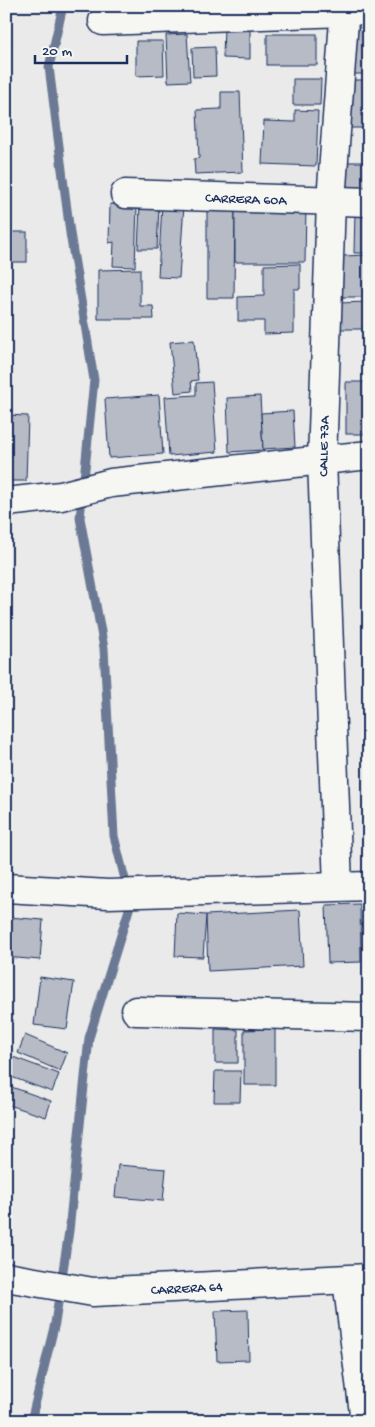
<svg xmlns="http://www.w3.org/2000/svg" width="375" height="1427" font-family="'Gochi Hand',sans-serif">
  <rect width="100%" height="100%" fill="#e9eae9"/>
  <filter id="ink" filterUnits="userSpaceOnUse"><feTurbulence type="fractalNoise" baseFrequency=".02" numOctaves="2"/><feDisplacementMap in="SourceGraphic" scale="10" xChannelSelector="R" yChannelSelector="G"/><feConvolveMatrix kernelMatrix="1 2 1 2 8 2 1 2 1" color-interpolation-filters="sRGB"/></filter>
  <g filter="url(#ink)">
    <g fill="none" stroke-linecap="round" stroke-linejoin="round">
      <!-- stream -->
      <polyline stroke="#6c7995" stroke-width="9" points="31,1421 55,1323 69,1231 89,1038 131,903 114,836 104,648 80,518 94,380 70,233 49,67 63,6"/>
    </g>
    <!-- building -->
    <g fill="#b6bbc6" stroke="#1b2f5e">
      <polygon points="224,25 250,25 250,59 223,58"/>
      <polygon points="369,27 369,74 349,74 349,28"/>
      <polygon points="187,34 190,81 168,82 166,35"/>
      <rect x="267" y="34" width="50" height="31"/>
      <polygon points="6,37 11,37 9,91 6,91"/>
      <polygon points="136,41 163,41 164,75 136,76"/>
      <polygon points="215,47 216,76 193,77 192,48"/>
      <polygon points="293,79 321,79 320,105 293,105"/>
      <rect x="347" y="80" width="22" height="48"/>
      <polygon points="221,92 240,92 243,172 195,174 194,159 199,158 197,110 221,109"/>
      <polygon points="295,110 318,111 316,166 262,164 264,121 295,122"/>
      <rect x="338" y="162" width="31" height="35"/>
      <polygon points="207,201 235,201 234,298 207,298"/>
      <polygon points="110,204 137,205 135,267 113,266 114,242 109,243"/>
      <polygon points="162,204 184,205 179,278 158,277"/>
      <polygon points="140,206 159,207 157,249 138,249"/>
      <polygon points="235,206 306,206 305,262 235,262"/>
      <polygon points="355,212 369,212 369,253 354,253"/>
      <rect x="6" y="232" width="21" height="30"/>
      <polygon points="369,255 369,297 342,297 343,256"/>
      <polygon points="300,264 300,289 294,289 294,333 264,334 264,321 238,321 238,297 264,296 264,265"/>
      <polygon points="140,269 140,306 153,306 154,319 98,319 98,270"/>
      <polygon points="369,302 369,329 338,329 338,303"/>
      <polygon points="194,340 198,380 191,381 192,391 175,393 170,342"/>
      <polygon points="212,382 217,452 169,456 165,397 196,395 196,383"/>
      <rect x="346" y="382" width="23" height="52"/>
      <polygon points="159,395 163,454 109,458 105,399"/>
      <polygon points="260,396 263,450 229,452 227,398"/>
      <polygon points="293,411 295,447 263,449 261,413"/>
      <polygon points="6,415 28,416 26,481 6,481"/>
      <polygon points="360,904 361,962 328,963 326,905"/>
      <polygon points="10,905 6,922 6,906"/>
      <polygon points="300,910 303,966 208,971 206,915"/>
      <polygon points="177,913 206,915 203,957 175,956"/>
      <polygon points="9,917 43,920 40,960 6,957"/>
      <polygon points="40,977 74,982 67,1029 34,1025"/>
      <polygon points="215,1029 238,1030 238,1063 215,1063"/>
      <polygon points="275,1029 275,1085 244,1085 244,1030"/>
      <polygon points="25,1035 67,1053 60,1071 18,1053"/>
      <polygon points="13,1057 59,1074 52,1092 6,1075"/>
      <polygon points="215,1071 241,1071 240,1102 214,1102"/>
      <polygon points="6,1085 51,1101 46,1117 6,1104"/>
      <polygon points="118,1165 166,1169 163,1201 115,1197"/>
      <polygon points="248,1310 249,1360 217,1361 215,1311"/>
    </g>
    <g fill="none" stroke-linecap="round" stroke-linejoin="round">
      <!-- minor casing -->
      <g stroke="#1b2f5e" stroke-width="31">
        <g id="minor">
          <polyline points="103,21 345,12 369,9"/>
          <path id="s1" d="M125,194L369,202"/>
          <polyline points="6,502 61,496 111,483 369,455"/>
          <path id="s2" d="M338,886L322,460L331,201L345,6"/>
          <polyline points="6,888 108,894 369,886"/>
          <polyline points="136,1011 369,1017"/>
          <path id="s3" d="M6,1277L93,1292L369,1278"/>
          <polyline points="347,1280 365,1421"/>
        </g>
      </g>
      <!-- minor -->
      <use href="#minor" stroke="#f6f6f2" stroke-width="28"/>
    </g>
  </g>
  <g text-anchor="middle" stroke-width="5" stroke-linejoin="round" paint-order="stroke">
    <!-- street labels -->
    <g font-size="14" fill="#1b2f5e" stroke="#f6f6f2">
      <text dy="5" stroke="none"><textPath href="#s1" startOffset="121">CARRERA 60A</textPath></text>
      <text dy="5" stroke="none"><textPath href="#s2" startOffset="440">CALLE 73A</textPath></text>
      <text dy="5" stroke="none"><textPath href="#s3" startOffset="182">CARRERA 64</textPath></text>
    </g>
  </g>
  <!-- margin -->
  <rect width="375" height="1427" fill="none" stroke="#f6f6f2" stroke-width="25"/>
  <rect x="12" y="12" width="350" height="1402" fill="none" stroke="#1b2f5e" stroke-width="2" filter="url(#ink)"/>
  <!-- scale -->
  <path d="M35 55v8h92v-8" fill="none" stroke="#1b2f5e" stroke-width="2.5"/>
  <text x="42" y="55" font-size="15" fill="#1b2f5e" stroke="#f6f6f2" stroke-width="4" paint-order="stroke">20 m</text>
</svg>
